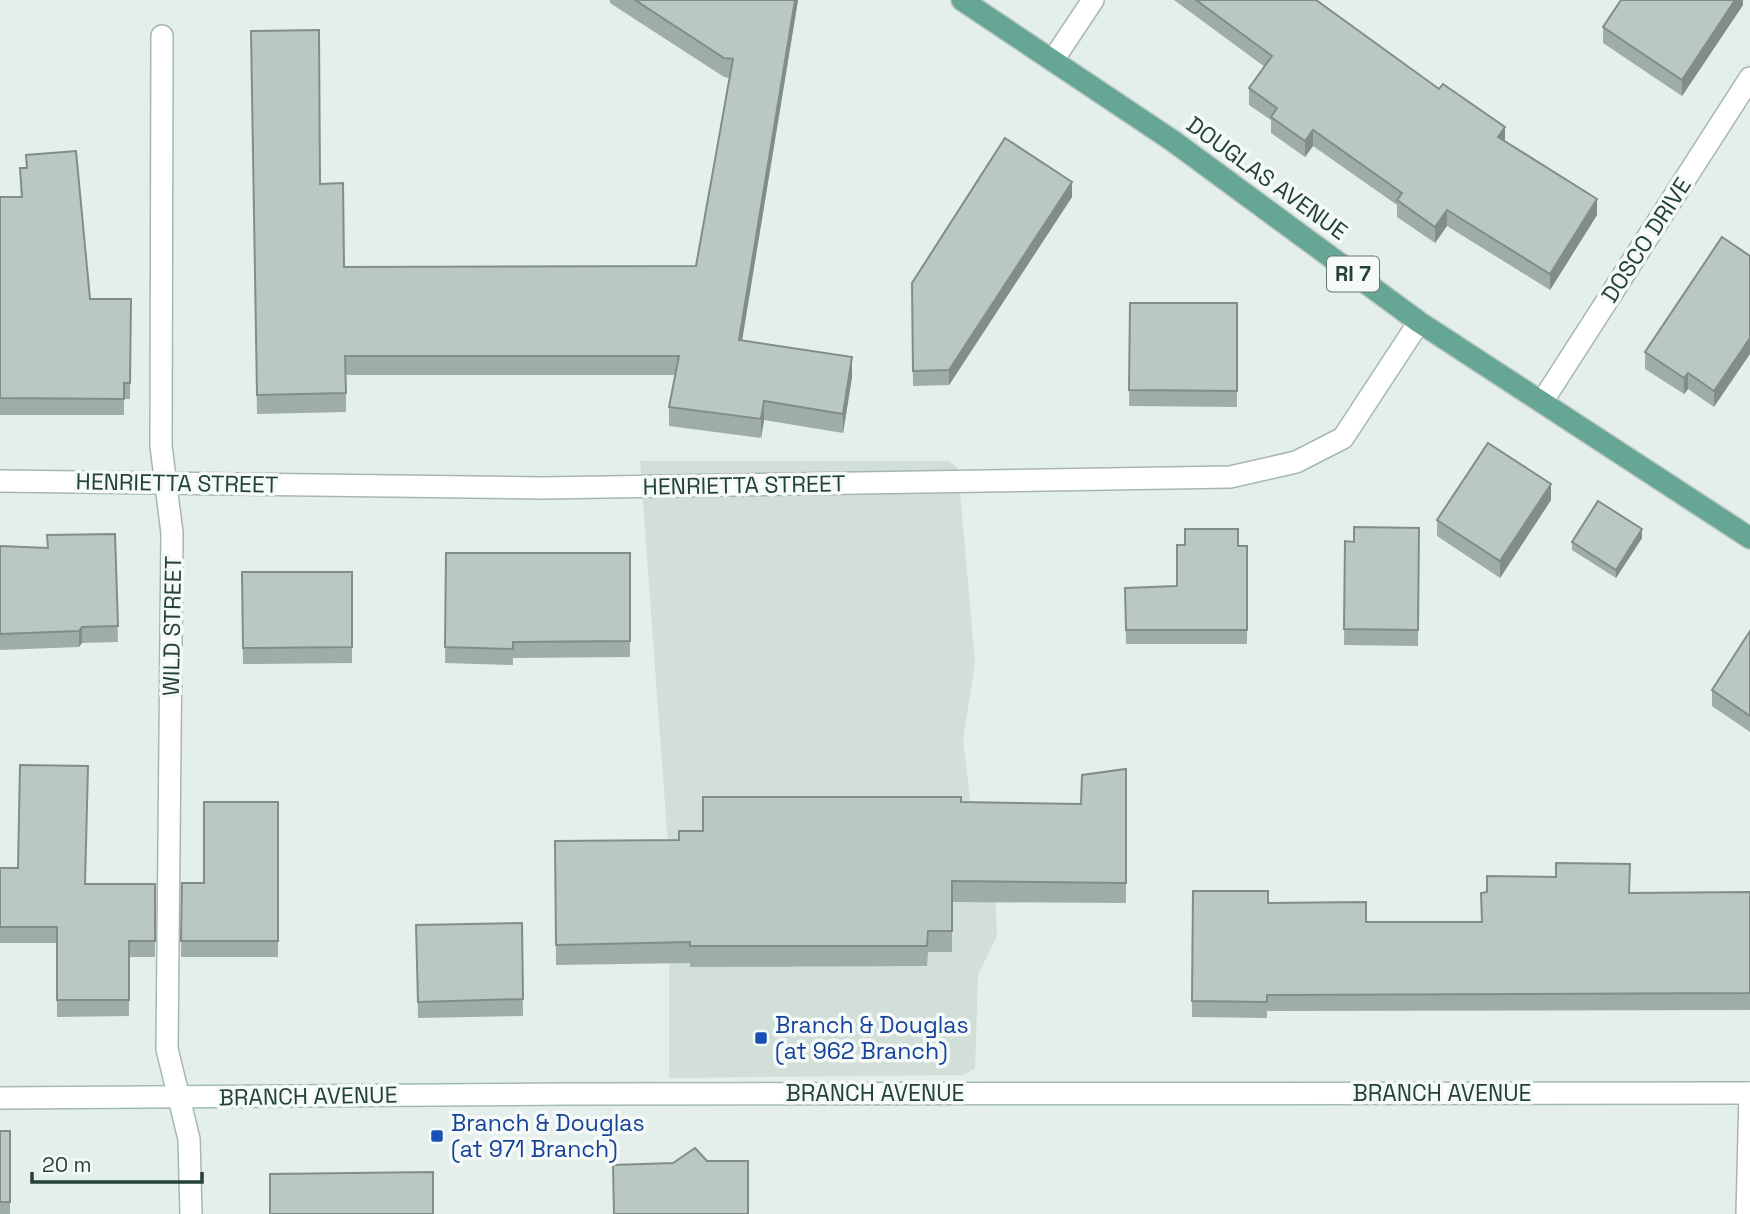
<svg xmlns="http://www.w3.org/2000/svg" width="1750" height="1214" font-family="'Space Grotesk',sans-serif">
  <rect width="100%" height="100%" fill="#e4eeea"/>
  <!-- built -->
  <polygon fill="#d2ded8" points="640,461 949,461 958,468 975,663 963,740 971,806 992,827 997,936 978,975 975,1069 963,1075 671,1078 669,1076 669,859"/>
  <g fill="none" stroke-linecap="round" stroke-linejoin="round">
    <!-- street casing -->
    <g stroke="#a6b7b1" stroke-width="24">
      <g id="street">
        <polyline points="162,36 161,446 172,533 167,1049 189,1139 191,1214"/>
        <polyline points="1053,60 1093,0"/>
        <polyline points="1542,402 1750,78"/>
        <polyline points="0,481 543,488 1230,477 1296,462 1343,438 1419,322"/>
        <polyline points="1747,1214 1750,1093"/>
      </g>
    </g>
    <!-- secondary casing -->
    <g stroke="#a2bbb1" stroke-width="24">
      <polyline id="secondary" points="0,1098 569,1094 1750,1093"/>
    </g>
    <!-- primary casing -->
    <g stroke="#c1cac7" stroke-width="24">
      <polyline id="primary" points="962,0 1173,141 1419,322 1750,538"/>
    </g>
    <!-- street -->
    <use href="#street" stroke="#fff" stroke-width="21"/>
    <!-- secondary -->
    <use href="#secondary" stroke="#fff" stroke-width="21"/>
    <!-- primary -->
    <use href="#primary" stroke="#66a694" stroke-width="21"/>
  </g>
  <!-- wall -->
  <g fill="#9fada7">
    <polygon points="610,0 798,0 742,340 852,377 843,433 764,420 761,438 669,426 669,407 675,375 346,375 346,412 257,414 251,31 320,184 344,267 696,266 729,78 724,77 610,3"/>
    <polygon points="1174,0 1316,0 1505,142 1597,215 1550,290 1447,226 1435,243 1397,217 1397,205 1313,146 1305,157 1271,133 1271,120 1249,105 1249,88 1265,67"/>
    <polygon points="1743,0 1743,5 1682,96 1603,43 1603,27"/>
    <polygon points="26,155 90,299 131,299 130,399 124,399 124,415 0,415 0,197 21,197 20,168 26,168"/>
    <polygon points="1072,197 949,385 913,386 912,283"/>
    <polygon points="1722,237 1714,407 1688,389 1684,394 1645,369 1645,352"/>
    <polygon points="1130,303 1237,303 1237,407 1129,406"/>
    <polygon points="1551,500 1500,578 1437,536 1437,520"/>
    <polygon points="1419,528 1418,646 1344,645 1345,541 1354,542"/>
    <polygon points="115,534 118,642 82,643 79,647 0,650 0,546 47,548"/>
    <polygon points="1642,538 1616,578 1572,550 1572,542"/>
    <polygon points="1238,546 1247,546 1247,644 1126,644 1125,588 1177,586"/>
    <polygon points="446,553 630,553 630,657 513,658 513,665 445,663"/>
    <polygon points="242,572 352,572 352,663 243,664"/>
    <polygon points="1750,631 1750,732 1712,706 1712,690"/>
    <polygon points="1126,769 1126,903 952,902 952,952 928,952 927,966 690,967 690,963 556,965 555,841 679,840 703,831 961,802 1081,804"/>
    <polygon points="278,802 278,957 181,957 182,883 204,883"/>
    <polygon points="0,868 86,884 155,884 155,957 129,957 129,1016 57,1017 57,943 0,943"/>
    <polygon points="1193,891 1366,922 1481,922 1629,893 1750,892 1750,1010 1267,1011 1267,1018 1192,1017"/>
    <polygon points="522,923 523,1016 418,1018 416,925"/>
    <rect x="0" y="1131" width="10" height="83"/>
  </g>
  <!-- shaded-wall -->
  <g fill="#828d88">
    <polygon points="795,0 798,0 739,359 739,340"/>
    <polygon points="1735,0 1743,0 1743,5 1682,96 1682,80"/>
    <polygon points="1505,127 1505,143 1498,137"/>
    <polygon points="1313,130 1313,146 1305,157 1305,141"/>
    <polygon points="1072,182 1072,197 949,385 949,370"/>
    <polygon points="1597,199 1597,215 1550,290 1550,274"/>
    <polygon points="1447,210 1447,226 1435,243 1435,227"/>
    <polygon points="1750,338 1750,354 1714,407 1714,391"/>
    <polygon points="852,357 852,377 843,433 843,414"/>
    <polygon points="1688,373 1688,389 1684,394 1684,378"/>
    <polygon points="764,401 764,420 761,438 761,419"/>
    <polygon points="1551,484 1551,500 1500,578 1500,561"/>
    <polygon points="1642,529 1642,538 1616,578 1616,570"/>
    <polygon points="82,627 82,643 79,647 79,631"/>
  </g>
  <!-- building -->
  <g fill="#b9c9c2" stroke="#828d88" stroke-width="2">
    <polygon points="635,0 795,0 739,340 852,357 843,414 764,401 761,419 669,407 679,356 345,356 346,393 257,395 251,31 319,30 320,184 343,183 344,267 696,266 733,59 724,58"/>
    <polygon points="1196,0 1316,0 1439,89 1443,84 1505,127 1498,137 1597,199 1550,274 1447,210 1435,227 1397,200 1402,193 1313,130 1305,141 1271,117 1277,108 1249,88 1272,56"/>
    <polygon points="1621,0 1735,0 1682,80 1603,27"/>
    <polygon points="1005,138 1072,182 949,370 913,371 912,283"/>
    <polygon points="76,151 90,299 131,299 130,383 124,383 124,399 0,398 0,197 22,197 20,168 27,168 26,155"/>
    <polygon points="1722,237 1750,256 1750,338 1714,391 1688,373 1684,378 1645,352"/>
    <polygon points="1130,303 1237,303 1237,391 1129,390"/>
    <polygon points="1488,443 1551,484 1500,561 1437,520"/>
    <polygon points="1598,501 1642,529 1616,570 1572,542"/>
    <polygon points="1354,527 1419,528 1418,630 1344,629 1345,541 1354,542"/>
    <polygon points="1185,529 1238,529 1238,546 1247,546 1247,630 1126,630 1125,588 1177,586 1177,545 1185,545"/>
    <polygon points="115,534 118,626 82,627 79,631 0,634 0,546 48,548 47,535"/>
    <polygon points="446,553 630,553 630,641 513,642 513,649 445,647"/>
    <polygon points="242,572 352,572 352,647 243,648"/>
    <polygon points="1750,631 1750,716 1712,690"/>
    <polygon points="20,765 88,766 85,884 155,884 155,941 129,941 129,1000 57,1000 57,927 0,927 0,868 18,868"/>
    <polygon points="1126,769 1126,883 952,881 952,931 928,931 927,946 690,946 690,942 556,945 555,841 679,840 679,831 703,831 703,797 961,797 961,802 1081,804 1082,775"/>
    <polygon points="204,802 278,802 278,941 181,941 182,883 204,883"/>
    <polygon points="1556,863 1630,864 1629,893 1750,892 1750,993 1267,995 1267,1002 1192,1001 1193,891 1268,891 1268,903 1366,902 1366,922 1482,922 1481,893 1487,892 1487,876 1556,877"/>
    <polygon points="522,923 523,999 418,1002 416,925"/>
    <rect x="0" y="1131" width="10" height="71"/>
    <polygon points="695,1148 707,1161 748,1161 748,1214 614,1214 613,1165 673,1163"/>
    <polygon points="433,1172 433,1214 270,1214 270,1174"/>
  </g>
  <!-- markers -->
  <g fill="#1a4fb4" stroke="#f5faf8" stroke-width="2.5">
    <rect x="754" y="1031" width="14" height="14" rx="3.5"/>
    <rect x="430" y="1129" width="14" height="14" rx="3.5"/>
  </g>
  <g text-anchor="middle" stroke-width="7" stroke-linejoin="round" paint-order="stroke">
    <!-- shield labels -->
    <rect fill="#f5faf8" stroke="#617872" stroke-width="2" x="1327" y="256.5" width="52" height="35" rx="5"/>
    <g font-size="21" font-weight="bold" fill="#224138">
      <text x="1353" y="281">RI 7</text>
    </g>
    <!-- street labels -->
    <g font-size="23" fill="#224138" stroke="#f5faf8">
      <text transform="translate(1267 178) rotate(36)" y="8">DOUGLAS AVENUE</text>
      <text transform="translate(1646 240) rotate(-57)" y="8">DOSCO DRIVE</text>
      <text transform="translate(177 483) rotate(1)" y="8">HENRIETTA STREET</text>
      <text transform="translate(744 485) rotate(-1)" y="8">HENRIETTA STREET</text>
      <text transform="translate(172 626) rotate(-89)" y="8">WILD STREET</text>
      <text x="875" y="1101">BRANCH AVENUE</text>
      <text x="1442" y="1101">BRANCH AVENUE</text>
      <text transform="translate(308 1096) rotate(-1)" y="8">BRANCH AVENUE</text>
    </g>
    <!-- transit labels -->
    <g font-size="23" fill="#164399" stroke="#f5faf8" text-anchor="start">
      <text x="775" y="1033">Branch &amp; Douglas<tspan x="775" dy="26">(at 962 Branch)</tspan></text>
      <text x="451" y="1131">Branch &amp; Douglas<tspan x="451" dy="26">(at 971 Branch)</tspan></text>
    </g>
  </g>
  <!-- scale -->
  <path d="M32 1172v10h170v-10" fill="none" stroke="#224138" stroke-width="3.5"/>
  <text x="42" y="1172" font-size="21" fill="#224138" stroke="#f5faf8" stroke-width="5" paint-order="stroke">20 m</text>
</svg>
